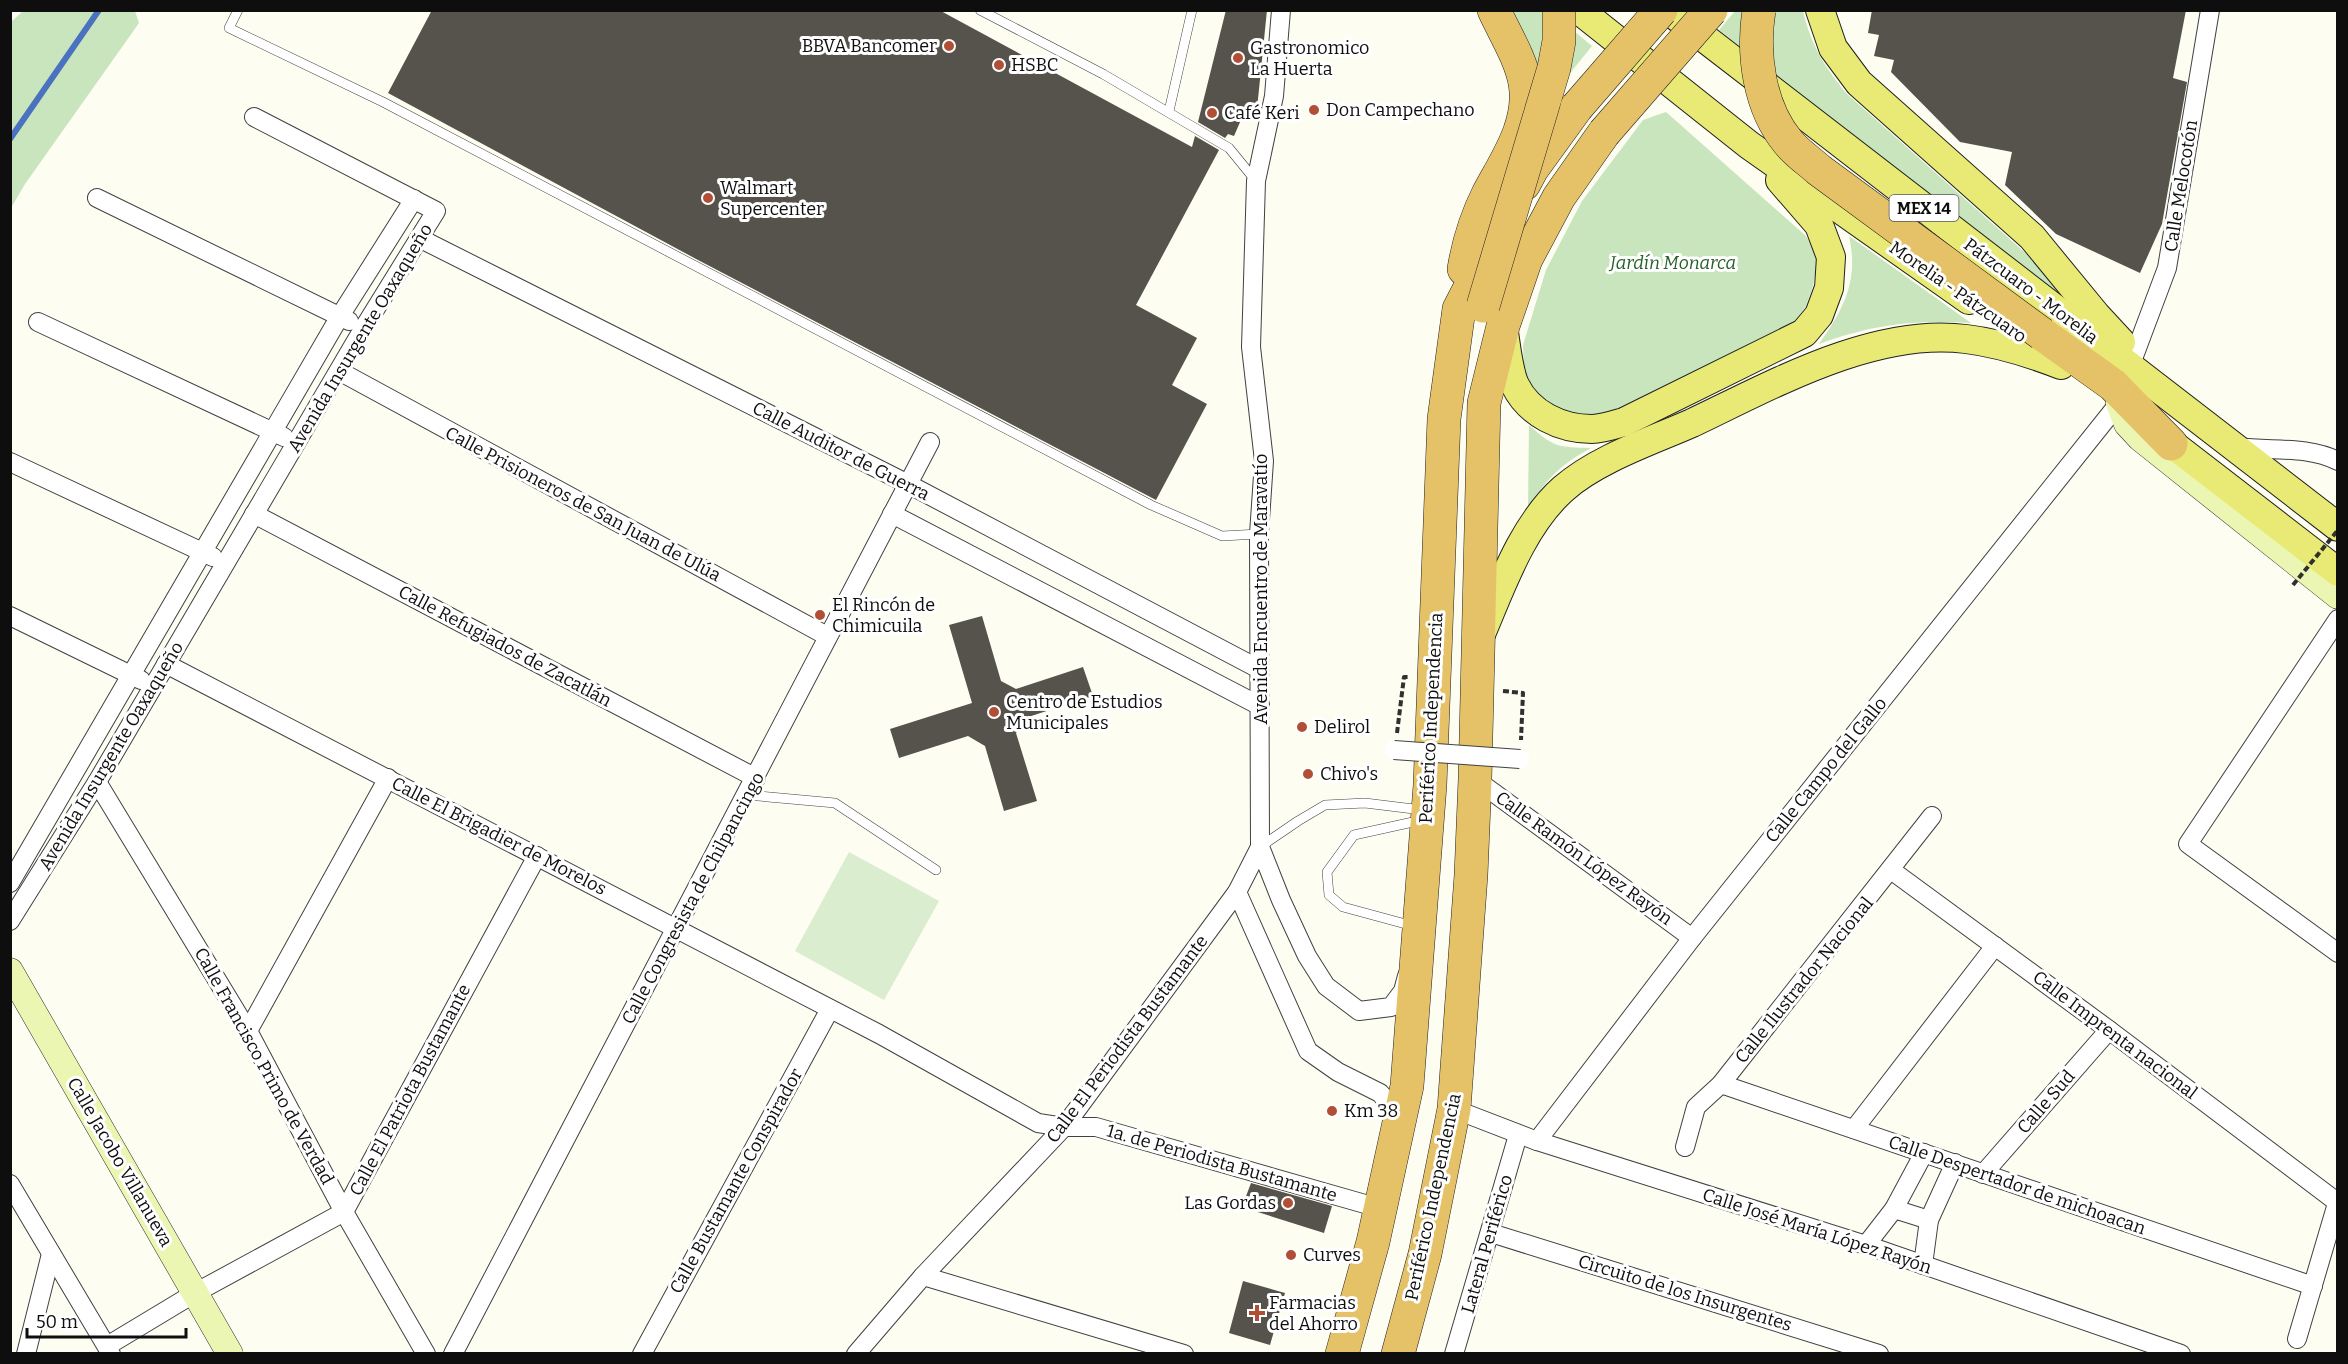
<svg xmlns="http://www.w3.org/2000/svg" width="2348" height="1364" font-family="Bitter,serif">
  <rect width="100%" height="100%" fill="#fdfdf1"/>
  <!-- green -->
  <g fill="#c8e5be">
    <polygon points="23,11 135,11 139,23 25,184 11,208 11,22"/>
    <polygon points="1504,11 1550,11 1592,46 1542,108"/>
    <path d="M1735,11H1803C1811,45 1824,66 1846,93L2049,274L2063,304L1719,30Z"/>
    <polygon points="1666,112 1806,236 1818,257 1813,286 1806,306 1794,322 1624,410 1594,418 1551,410 1524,382 1523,345 1546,270 1582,201 1643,120"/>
    <path d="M1849,236L1971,323C1912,320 1875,324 1819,344C1844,309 1859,280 1849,236Z"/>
    <path d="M1529,425C1554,448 1558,447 1591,448C1560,465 1546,479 1528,509Z"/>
  </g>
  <!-- pitch -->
  <polygon fill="#dbedcf" points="849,852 939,901 884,1000 795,951"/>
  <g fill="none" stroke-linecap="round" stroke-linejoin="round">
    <!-- stream -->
    <polyline stroke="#4a72bf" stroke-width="6" points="10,139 99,10"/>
  </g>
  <!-- building -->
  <g fill="#56524c">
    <polygon points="432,10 939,10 1192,147 1195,136 1219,150 1136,305 1197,338 1172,385 1207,404 1156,500 698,260 388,93"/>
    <polygon points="1226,10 1267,10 1257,109 1247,106 1234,136 1228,134 1225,138 1198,122"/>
    <polygon points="1872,10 2186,10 2173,78 2187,82 2174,156 2162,224 2140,273 2056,234 2005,185 2012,152 1960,142 1891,72 1894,60 1874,56 1879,35 1868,33"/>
    <polygon points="982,616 1001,681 1016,689 1083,667 1093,696 1025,718 1016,733 1037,801 1004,811 985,746 968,736 899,758 890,729 972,703 949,625"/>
    <polygon points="1251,1183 1332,1206 1324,1233 1242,1207"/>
    <polygon points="1243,1281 1285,1293 1270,1345 1229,1333"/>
  </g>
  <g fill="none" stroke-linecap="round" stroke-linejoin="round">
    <!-- lane casing -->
    <g stroke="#414141" stroke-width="10">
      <g id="lane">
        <polyline points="238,10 229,28 383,102 1151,505 1222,536 1259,534"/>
        <polyline points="980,10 1103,74 1229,148 1256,181"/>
        <polyline points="1169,111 1192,10"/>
        <polyline points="747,795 835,803 936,870"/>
        <polyline points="1260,847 1298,821 1325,805 1365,803 1422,810"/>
        <polyline points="1413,926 1343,907 1329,895 1327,872 1354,835 1422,820"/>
      </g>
    </g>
    <!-- street casing -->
    <g stroke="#414141" stroke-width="20">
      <g id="street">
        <polyline points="1281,10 1274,96 1256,181 1251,347 1264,461 1259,534 1260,847 1281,900 1307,956 1326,986 1359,1011 1391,1007 1403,991 1407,976"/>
        <polyline points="97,198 349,321"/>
        <polyline points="421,239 906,483 1259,669"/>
        <polyline points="38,322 284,437"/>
        <polyline points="2134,356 2167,268 2210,10"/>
        <polyline points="339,371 827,636"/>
        <path d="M2237,447C2271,452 2305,445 2338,461"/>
        <polyline points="10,462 213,557"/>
        <polyline points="254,514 756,778"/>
        <polyline points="892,514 1260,706"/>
        <polyline points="10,616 141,680"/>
        <polyline points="2338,619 2188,844 2338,953"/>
        <polyline points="166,664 879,1034 1038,1123 1064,1127 1096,1127 1379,1208"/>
        <polyline points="1475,779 1692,938"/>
        <polyline points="97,782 248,1031 344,1212 426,1354"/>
        <polyline points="1891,870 2109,1030 2337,1202"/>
        <polyline points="10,883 340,316 414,199"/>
        <polyline points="1237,892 1308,1051 1338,1072 1380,1093 1400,1116"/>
        <polyline points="10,921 97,782 363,329 436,211 254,117"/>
        <polyline points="248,1031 388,778"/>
        <polyline points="1721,1084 2313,1286"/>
        <polyline points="1454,1109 1537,1141 1866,1245 2181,1354"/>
        <polyline points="1854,1129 1995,946"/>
        <polyline points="1537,1141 1692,938 2119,403"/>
        <polyline points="1685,1147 1696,1107 1721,1084 1932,816"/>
        <polyline points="1983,1174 2109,1030"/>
        <polyline points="10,1184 111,1354"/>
        <polyline points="1894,1209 1929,1220"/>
        <polyline points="1491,1233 1879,1354"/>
        <polyline points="1866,1245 1894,1209 1924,1153"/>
        <polyline points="1923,1265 1929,1220 1955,1163"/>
        <polyline points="923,1276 1184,1354"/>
        <polyline points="2297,1339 2338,1200"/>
        <polyline points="107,1346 195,1293 344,1212 537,856"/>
        <polyline points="26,1354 51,1254"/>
        <polyline points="453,1354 930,442"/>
        <polyline points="642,1354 830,1009"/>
        <polyline points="856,1354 923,1276 1064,1127 1237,892 1260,847"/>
        <polyline points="1454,1354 1518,1135"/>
      </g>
    </g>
    <!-- secondary casing -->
    <g stroke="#303030" stroke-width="27">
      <g id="secondary">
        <polyline points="2119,403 2127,424 2140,438 2338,596"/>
        <polyline points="10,971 230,1354"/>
      </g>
    </g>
    <!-- primary casing -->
    <g stroke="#1f1f1f" stroke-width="30">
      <g id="primary">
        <polyline points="1579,10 1749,145 1969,300"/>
        <polyline points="1668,10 2338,527"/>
        <polyline points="1820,10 1833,48 1859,83 2032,237 2096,315 2121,342"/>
        <path d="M1503,326C1506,343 1508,370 1515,385C1529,414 1561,429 1592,429C1602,429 1614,425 1624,422L1804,333L1819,315L1829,288L1831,257L1819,225L1780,180"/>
        <polyline points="2154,430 2338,572"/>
        <path d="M1481,634C1502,585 1522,526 1563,489C1597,459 1651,441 1692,423C1772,385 1874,327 1966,339C1999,343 2030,353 2061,365"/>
      </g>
    </g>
    <!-- highway casing -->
    <g stroke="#1f1f1f" stroke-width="34">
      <g id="highway">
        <polyline points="1524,184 1532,169 1577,107"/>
        <path d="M1464,269C1468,245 1477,216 1488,194C1506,160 1532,124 1525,83C1521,59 1504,32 1494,10"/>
        <polyline points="2042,334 2113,385 2171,444"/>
        <polyline points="1342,1354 1373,1242 1407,1086 1430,785 1444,419 1459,309 1493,243"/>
        <polyline points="1398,1354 1425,1254 1454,1109 1471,875 1475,779 1484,403 1503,326 1526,259 1559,197 1604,133"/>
      </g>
    </g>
    <!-- path -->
    <g stroke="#303030" stroke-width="4" stroke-dasharray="6 3" stroke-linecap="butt">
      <polyline points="1503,691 1523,693 1521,740"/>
      <polyline points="1397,733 1404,677 1409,677"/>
    </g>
    <!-- lane -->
    <use href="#lane" stroke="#fff" stroke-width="9"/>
    <!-- street -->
    <use href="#street" stroke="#fff" stroke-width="18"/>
    <!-- secondary -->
    <use href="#secondary" stroke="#ecf6b3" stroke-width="26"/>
    <!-- primary -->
    <use href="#primary" stroke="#e8ea75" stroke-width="28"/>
    <!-- highway -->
    <use href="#highway" stroke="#e5c268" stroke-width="33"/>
    <!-- street-bridge casing -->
    <g stroke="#414141" stroke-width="20" stroke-linecap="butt">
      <polyline id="street-bridge" points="1394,750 1520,759"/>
    </g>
    <!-- highway-bridge casing -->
    <g stroke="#1f1f1f" stroke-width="34" stroke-linecap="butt">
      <g id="highway-bridge">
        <path d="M1759,10C1752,54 1759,107 1788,142C1797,153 1809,161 1819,170L2042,334"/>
        <polyline points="1577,107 1661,10"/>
        <polyline points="1604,133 1711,10"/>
        <polyline points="1483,306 1554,68 1559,41 1559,10"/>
      </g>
    </g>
    <!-- path-bridge -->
    <polyline stroke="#303030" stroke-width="4" stroke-dasharray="6 3" stroke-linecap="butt" points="2293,585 2338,530"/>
    <!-- street-bridge -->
    <use href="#street-bridge" stroke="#fff" stroke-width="18"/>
    <!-- highway-bridge -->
    <use href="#highway-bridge" stroke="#e5c268" stroke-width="33"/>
  </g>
  <!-- markers -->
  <g fill="#b04f35" stroke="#fff" stroke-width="2">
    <circle cx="949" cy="46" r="6"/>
    <circle cx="1238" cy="58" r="6"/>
    <circle cx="999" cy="65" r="6"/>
    <circle cx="1314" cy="110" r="6"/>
    <circle cx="1212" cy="113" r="6"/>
    <circle cx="708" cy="198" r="6"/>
    <circle cx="820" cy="615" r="6"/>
    <circle cx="994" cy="712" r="6"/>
    <circle cx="1302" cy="727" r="6"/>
    <circle cx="1308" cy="774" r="6"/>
    <circle cx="1332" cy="1111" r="6"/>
    <circle cx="1288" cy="1203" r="6"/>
    <circle cx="1291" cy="1255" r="6"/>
    <path d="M1254 1304h6v6h6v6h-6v6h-6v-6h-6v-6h6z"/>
  </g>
  <g text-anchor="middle" stroke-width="6" stroke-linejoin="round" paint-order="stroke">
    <!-- shield labels -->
    <rect fill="#fff" stroke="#565656" stroke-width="1.5" x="1889.5" y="195" width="69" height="26" rx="4.5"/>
    <g font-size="16" font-weight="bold" fill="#0e0e0e">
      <text x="1924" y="214">MEX 14</text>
    </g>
    <!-- poi labels -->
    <g font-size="18" fill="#0e0e0e" stroke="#fff" text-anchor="start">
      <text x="937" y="52" text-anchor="end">BBVA Bancomer</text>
      <text x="1250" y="54">Gastronomico<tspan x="1250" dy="21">La Huerta</tspan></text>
      <text x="1011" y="71">HSBC</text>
      <text x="1326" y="116">Don Campechano</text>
      <text x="1224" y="119">Café Keri</text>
      <text x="720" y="194">Walmart<tspan x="720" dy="21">Supercenter</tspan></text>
      <text x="832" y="611">El Rincón de<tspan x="832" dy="21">Chimicuila</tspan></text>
      <text x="1006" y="708">Centro de Estudios<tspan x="1006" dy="21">Municipales</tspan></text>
      <text x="1314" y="733">Delirol</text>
      <text x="1320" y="780">Chivo's</text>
      <text x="1344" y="1117">Km 38</text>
      <text x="1276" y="1209" text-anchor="end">Las Gordas</text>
      <text x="1303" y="1261">Curves</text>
      <text x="1269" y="1309">Farmacias<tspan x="1269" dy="21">del Ahorro</tspan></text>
    </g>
    <!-- street labels -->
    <g font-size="18" fill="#0e0e0e" stroke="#fff">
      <text transform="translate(2181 186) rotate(-81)" y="6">Calle Melocotón</text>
      <text transform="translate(2031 291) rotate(37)" y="6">Pátzcuaro - Morelia</text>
      <text transform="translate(1958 292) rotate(35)" y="6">Morelia - Pátzcuaro</text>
      <text transform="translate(360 338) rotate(-59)" y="6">Avenida Insurgente Oaxaqueño</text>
      <text transform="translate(841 451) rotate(27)" y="6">Calle Auditor de Guerra</text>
      <text transform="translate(583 504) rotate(28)" y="6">Calle Prisioneros de San Juan de Ulúa</text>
      <text transform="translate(1261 589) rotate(-90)" y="6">Avenida Encuentro de Maravatío</text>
      <text transform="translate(505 646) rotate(28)" y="6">Calle Refugiados de Zacatlán</text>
      <text transform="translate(1431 718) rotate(-87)" y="6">Periférico Independencia</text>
      <text transform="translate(111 756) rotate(-59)" y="6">Avenida Insurgente Oaxaqueño</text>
      <text transform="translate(1826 770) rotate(-51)" y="6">Calle Campo del Gallo</text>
      <text transform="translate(499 836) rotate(27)" y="6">Calle El Brigadier de Morelos</text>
      <text transform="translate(1584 858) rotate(36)" y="6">Calle Ramón López Rayón</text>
      <text transform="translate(693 898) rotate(-62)" y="6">Calle Congresista de Chilpancingo</text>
      <text transform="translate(1804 980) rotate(-51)" y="6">Calle Ilustrador Nacional</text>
      <text transform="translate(2115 1035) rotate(37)" y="6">Calle Imprenta nacional</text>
      <text transform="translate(1127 1039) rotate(-53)" y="6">Calle El Periodista Bustamante</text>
      <text transform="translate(264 1066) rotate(61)" y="6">Calle Francisco Primo de Verdad</text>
      <text transform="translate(410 1090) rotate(-62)" y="6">Calle El Patriota Bustamante</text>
      <text transform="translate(2046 1102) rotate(-49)" y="6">Calle Sud</text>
      <text transform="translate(120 1162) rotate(60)" y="6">Calle Jacobo Villanueva</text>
      <text transform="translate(1222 1163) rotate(16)" y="6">1a. de Periodista Bustamante</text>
      <text transform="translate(736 1181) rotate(-61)" y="6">Calle Bustamante Conspirador</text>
      <text transform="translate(2017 1185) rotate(19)" y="6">Calle Despertador de michoacan</text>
      <text transform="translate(1433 1197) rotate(-78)" y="6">Periférico Independencia</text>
      <text transform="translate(1817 1231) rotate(18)" y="6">Calle José María López Rayón</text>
      <text transform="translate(1487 1244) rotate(-74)" y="6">Lateral Periférico</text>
      <text transform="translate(1685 1293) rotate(17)" y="6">Circuito de los Insurgentes</text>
    </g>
    <!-- park labels -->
    <g font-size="18" font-style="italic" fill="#256028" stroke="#fff">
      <text x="1673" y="269">Jardín Monarca</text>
    </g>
  </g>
  <!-- border -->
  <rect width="2348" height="1364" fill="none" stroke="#0e0e0e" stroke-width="24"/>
  <!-- scale -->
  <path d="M27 1328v9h159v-9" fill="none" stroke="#0e0e0e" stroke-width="3"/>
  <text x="36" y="1328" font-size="18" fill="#0e0e0e" stroke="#ffffff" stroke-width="4.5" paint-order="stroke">50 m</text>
</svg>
